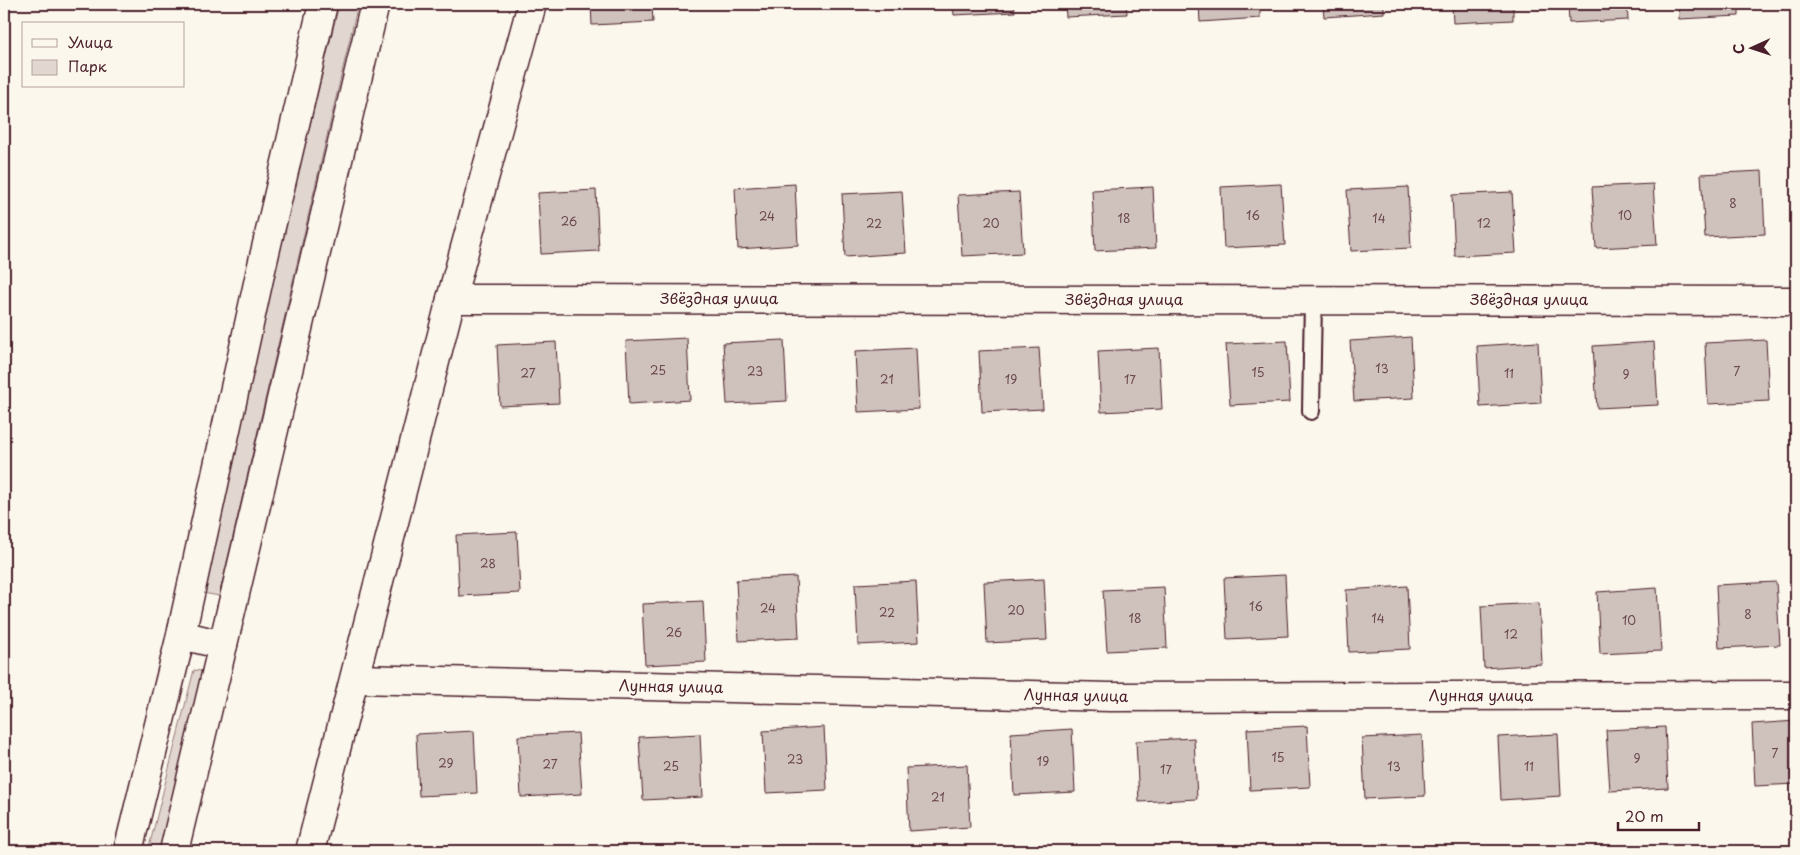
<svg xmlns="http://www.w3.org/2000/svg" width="1800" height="855" font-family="'Playpen Sans',sans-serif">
  <rect width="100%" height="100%" fill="#fbf7ec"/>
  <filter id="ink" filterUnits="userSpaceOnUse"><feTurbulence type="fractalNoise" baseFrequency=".02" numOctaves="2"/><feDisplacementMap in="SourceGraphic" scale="10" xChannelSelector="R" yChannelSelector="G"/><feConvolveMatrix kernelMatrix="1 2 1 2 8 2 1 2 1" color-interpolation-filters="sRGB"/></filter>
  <g filter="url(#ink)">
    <!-- green -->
    <g fill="#e2d7d0" stroke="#967b7e">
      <polygon points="339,4 358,4 219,596 198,592"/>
      <polygon points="194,670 208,672 164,851 148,851"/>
    </g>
    <!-- building -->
    <g fill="#cfc2bc" stroke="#4a1f2b">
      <polygon points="591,4 652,4 653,22 592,25"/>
      <polygon points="727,4 788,4 727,7"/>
      <polygon points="825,4 884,4 825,7"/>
      <polygon points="953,4 1014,4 1015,12 954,15"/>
      <polygon points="1065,4 1126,4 1127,14 1066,17"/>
      <polygon points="1199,4 1260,4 1260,18 1200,22"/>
      <polygon points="1323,4 1384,4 1384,13 1324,17"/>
      <polygon points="1452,4 1513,4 1513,20 1453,23"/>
      <polygon points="1568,4 1627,4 1628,20 1569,23"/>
      <polygon points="1678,4 1739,4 1739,16 1679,19"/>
      <polygon points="1762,171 1765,234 1705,237 1701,174"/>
      <polygon points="795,184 798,245 738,249 735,188"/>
      <polygon points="1281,184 1285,245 1224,248 1221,187"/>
      <polygon points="1653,184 1657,245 1596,248 1592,187"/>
      <polygon points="1153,187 1156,248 1095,251 1092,190"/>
      <polygon points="1408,187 1411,248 1351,251 1347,190"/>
      <polygon points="596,190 599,251 541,254 538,193"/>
      <polygon points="902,191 906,253 845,257 842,194"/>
      <polygon points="1019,192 1023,253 962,256 958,195"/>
      <polygon points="1512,192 1516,253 1455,256 1452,195"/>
      <polygon points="1411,337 1414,398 1354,401 1350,341"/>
      <polygon points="687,338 690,400 629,404 626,341"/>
      <polygon points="784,340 787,401 727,404 723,343"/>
      <polygon points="1766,340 1769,401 1708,404 1705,343"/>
      <polygon points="1287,341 1290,402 1230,405 1226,344"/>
      <polygon points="556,342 559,403 500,406 497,345"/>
      <polygon points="1538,342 1541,403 1480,407 1477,346"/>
      <polygon points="1654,342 1658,405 1597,408 1593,346"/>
      <polygon points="916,348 919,409 858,412 855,351"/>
      <polygon points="1039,348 1043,409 982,412 979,351"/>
      <polygon points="1159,348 1162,409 1101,412 1098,351"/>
      <polygon points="517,532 520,593 459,596 456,535"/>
      <polygon points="1285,575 1288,636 1227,639 1224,578"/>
      <polygon points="796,577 799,638 739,641 736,580"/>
      <polygon points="1044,579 1047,640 987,643 984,582"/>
      <polygon points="916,581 919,642 858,645 855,584"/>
      <polygon points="1776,582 1780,645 1719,648 1716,585"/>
      <polygon points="1407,586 1410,649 1349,652 1346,590"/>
      <polygon points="1164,587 1167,648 1107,651 1103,590"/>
      <polygon points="1657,588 1661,651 1600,654 1597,592"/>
      <polygon points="703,601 706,662 645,665 642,604"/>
      <polygon points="1539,603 1542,664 1484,668 1481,606"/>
      <polygon points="1796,721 1796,784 1755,786 1752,724"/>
      <polygon points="1307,726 1310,787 1250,790 1247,729"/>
      <polygon points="824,727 827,790 766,793 763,731"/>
      <polygon points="1665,727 1668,788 1610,791 1606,730"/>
      <polygon points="1072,729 1075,792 1014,795 1011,733"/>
      <polygon points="474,731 477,793 419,796 416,734"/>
      <polygon points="578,733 582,794 521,797 518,736"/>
      <polygon points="700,734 703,797 643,800 639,737"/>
      <polygon points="1558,734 1561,796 1501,800 1498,737"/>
      <polygon points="1422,735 1425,796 1365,799 1362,738"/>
      <polygon points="1194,738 1197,799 1139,802 1136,741"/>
      <polygon points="967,765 970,827 909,831 906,768"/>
    </g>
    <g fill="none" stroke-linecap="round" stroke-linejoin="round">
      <!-- service casing -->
      <g stroke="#4a1f2b" stroke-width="20">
        <polyline id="service" points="1311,411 1313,300"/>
      </g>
      <!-- minor casing -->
      <g stroke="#4a1f2b" stroke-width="31">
        <g id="minor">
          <polyline points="451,299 1796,301"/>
          <polyline points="355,679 1110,697 1796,695"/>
          <polyline points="310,851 451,299 532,4"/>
        </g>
      </g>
      <!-- tertiary casing -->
      <g stroke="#4a1f2b" stroke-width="31">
        <polyline id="tertiary" points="181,635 223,645"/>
      </g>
      <!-- secondary casing -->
      <g stroke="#4a1f2b" stroke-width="31">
        <g id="secondary">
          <polyline points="128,851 181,635 260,274 323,4"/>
          <polyline points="174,851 375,4"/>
        </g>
      </g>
      <!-- service -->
      <use href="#service" stroke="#fbf7ec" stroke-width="16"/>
      <!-- minor -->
      <use href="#minor" stroke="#fbf7ec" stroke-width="28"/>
      <!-- tertiary -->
      <use href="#tertiary" stroke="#fbf7ec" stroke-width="28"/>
      <!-- secondary -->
      <use href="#secondary" stroke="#fbf7ec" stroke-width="28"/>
    </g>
  </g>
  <g text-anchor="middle" stroke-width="4.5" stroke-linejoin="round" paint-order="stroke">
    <!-- number labels -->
    <g font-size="12" fill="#6b484f">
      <text x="1733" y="208">8</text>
      <text x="1253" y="220">16</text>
      <text x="1625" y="220">10</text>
      <text x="767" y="221">24</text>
      <text x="1124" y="223">18</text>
      <text x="1379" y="223">14</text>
      <text x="569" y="226">26</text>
      <text x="874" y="228">22</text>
      <text x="991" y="228">20</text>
      <text x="1484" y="228">12</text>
      <text x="1382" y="373">13</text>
      <text x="658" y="375">25</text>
      <text x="755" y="376">23</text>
      <text x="1737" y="376">7</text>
      <text x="1258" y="377">15</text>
      <text x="528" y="378">27</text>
      <text x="1509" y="378">11</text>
      <text x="1626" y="379">9</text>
      <text x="887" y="384">21</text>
      <text x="1011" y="384">19</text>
      <text x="1130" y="384">17</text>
      <text x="488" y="568">28</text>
      <text x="1256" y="611">16</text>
      <text x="768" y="613">24</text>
      <text x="1016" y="615">20</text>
      <text x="887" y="617">22</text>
      <text x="1748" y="619">8</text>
      <text x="1135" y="623">18</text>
      <text x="1378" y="623">14</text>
      <text x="1629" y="625">10</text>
      <text x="674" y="637">26</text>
      <text x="1511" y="639">12</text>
      <text x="1775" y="758">7</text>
      <text x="1278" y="762">15</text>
      <text x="1637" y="763">9</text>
      <text x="795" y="764">23</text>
      <text x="1043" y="766">19</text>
      <text x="446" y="768">29</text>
      <text x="550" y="769">27</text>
      <text x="671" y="771">25</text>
      <text x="1394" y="771">13</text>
      <text x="1529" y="771">11</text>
      <text x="1166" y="774">17</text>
      <text x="938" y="802">21</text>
    </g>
    <!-- street labels -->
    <g font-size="15" fill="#4a1f2b" stroke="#fbf7ec">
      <text x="719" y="304">Звёздная улица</text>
      <text x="1124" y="305">Звёздная улица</text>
      <text x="1529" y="305">Звёздная улица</text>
      <text transform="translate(671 687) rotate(1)" y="5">Лунная улица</text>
      <text transform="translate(1076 696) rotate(1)" y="5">Лунная улица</text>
      <text x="1481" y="701">Лунная улица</text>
    </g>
  </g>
  <!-- margin -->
  <rect width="1800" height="855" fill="none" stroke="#fbf7ec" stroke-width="20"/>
  <rect x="10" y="10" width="1780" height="835" fill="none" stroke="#4a1f2b" stroke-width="2" filter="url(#ink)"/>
  <!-- legend -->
  <rect x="22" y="22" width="162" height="65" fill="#fbf7ec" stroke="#b4a19f"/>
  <rect x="32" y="39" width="25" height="8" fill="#fbf7ec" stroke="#b4a19f"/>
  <text x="68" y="48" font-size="15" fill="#4a1f2b">Улица</text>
  <rect x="32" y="60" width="25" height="15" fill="#e2d7d0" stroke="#b4a19f"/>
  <text x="68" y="72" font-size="15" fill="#4a1f2b">Парк</text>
  <!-- north arrow -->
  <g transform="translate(1752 48) rotate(267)" stroke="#fbf7ec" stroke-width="4" paint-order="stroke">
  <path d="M0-4L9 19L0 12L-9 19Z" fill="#4a1f2b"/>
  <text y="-8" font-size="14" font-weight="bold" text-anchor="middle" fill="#4a1f2b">С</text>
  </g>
  <!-- scale -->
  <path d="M1618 822v8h81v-8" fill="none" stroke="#4a1f2b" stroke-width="2.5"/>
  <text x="1625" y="822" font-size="15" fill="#4a1f2b" stroke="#fbf7ec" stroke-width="4" paint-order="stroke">20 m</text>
</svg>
